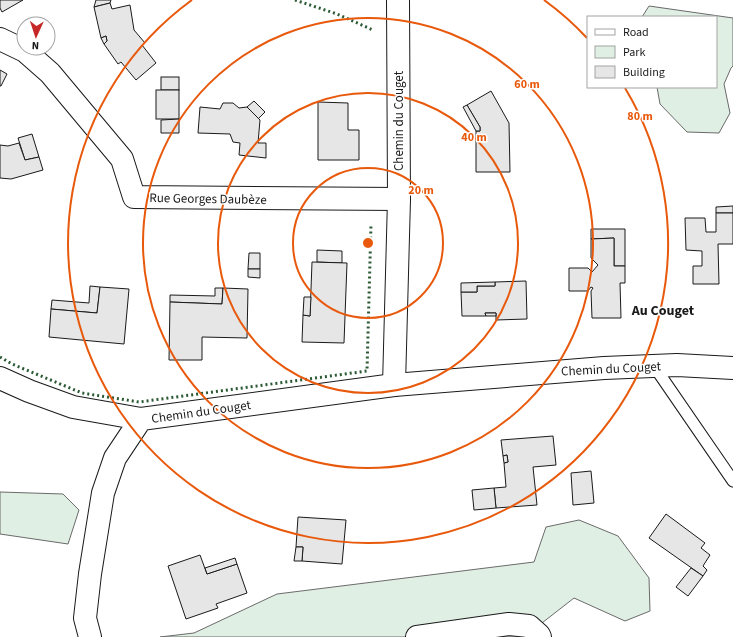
<svg xmlns="http://www.w3.org/2000/svg" width="733" height="637" font-family="'Source Sans 3',sans-serif">
  <rect width="100%" height="100%" fill="#fff"/>
  <!-- green -->
  <g fill="#e0efe3" stroke="#6a6a6a">
    <polygon points="649,6 733,18 733,66 731,68 724,84 730,113 719,133 687,132 660,104 657,87 716,87 716,17 642,17"/>
    <polygon points="0,492 63,494 79,510 68,544 0,534"/>
    <polygon points="579,520 618,536 649,578 650,611 625,621 574,598 524,637 160,637 194,633 277,594 534,562 546,527"/>
  </g>
  <!-- building -->
  <g fill="#e6e6e6" stroke="#1a1a1a">
    <polygon points="0,0 23,0 2,12 0,8"/>
    <polygon points="96,0 111,0 110,3 94,7"/>
    <polygon points="110,3 112,9 130,5 134,30 145,43 142,45 156,63 136,80 121,62 118,64 104,44 107,41 106,36 101,38 94,7"/>
    <polygon points="106,36 107,41 104,44 101,38"/>
    <polygon points="0,70 7,74 1,86 0,86"/>
    <rect x="161" y="77" width="18" height="13"/>
    <rect x="156" y="90" width="23" height="29"/>
    <polygon points="491,91 509,123 510,172 476,172 476,131 480,131 480,127 467,105"/>
    <polygon points="254,101 265,112 258,119 247,107"/>
    <polygon points="318,102 348,103 348,130 359,130 359,160 318,160"/>
    <polygon points="223,103 233,103 239,108 247,107 260,120 258,143 266,143 266,158 239,155 240,143 233,142 230,134 198,133 200,107 220,109"/>
    <polygon points="467,105 480,127 480,131 476,131 463,107"/>
    <polygon points="179,119 179,133 161,133 161,120"/>
    <polygon points="32,134 39,157 25,160 18,138"/>
    <polygon points="19,143 25,160 39,157 43,170 11,179 0,178 0,145 8,146"/>
    <polygon points="733,206 733,213 716,213 716,207"/>
    <polygon points="716,213 733,213 733,244 718,244 719,284 693,284 693,266 702,266 702,251 686,250 685,218 705,218 706,232 716,232"/>
    <polygon points="591,229 625,229 625,266 614,266 614,238 591,239"/>
    <polygon points="614,238 614,266 625,266 625,283 620,283 621,318 592,318 591,291 593,288 591,287 588,291 569,291 569,268 588,268 592,272 598,265 591,258 591,239"/>
    <polygon points="317,250 342,251 342,263 317,262"/>
    <polygon points="249,253 260,253 260,269 248,269"/>
    <polygon points="312,262 347,263 344,343 302,342 303,315 310,316"/>
    <polygon points="248,269 260,269 260,278 248,277"/>
    <polygon points="526,281 527,319 496,320 496,313 485,313 486,316 462,316 461,292 477,292 477,286 495,286 495,282"/>
    <polygon points="495,282 495,286 477,286 477,292 461,292 461,283"/>
    <polygon points="90,286 100,287 97,313 51,309 52,300 89,303"/>
    <polygon points="100,287 129,289 124,344 49,337 51,309 97,313"/>
    <polygon points="215,288 223,288 222,304 170,302 170,295 215,296"/>
    <polygon points="223,288 248,289 247,338 202,337 202,360 169,360 170,302 222,304"/>
    <polygon points="304,297 311,297 310,316 303,315"/>
    <polygon points="485,313 496,313 496,316 486,316"/>
    <polygon points="553,436 556,465 533,467 537,505 496,508 494,488 506,487 504,463 508,462 507,455 503,456 501,440"/>
    <polygon points="507,455 508,462 504,463 503,456"/>
    <polygon points="591,471 594,503 573,505 571,473"/>
    <polygon points="494,488 496,508 474,510 472,490"/>
    <polygon points="666,514 705,543 701,548 710,555 703,566 707,570 703,576 649,538"/>
    <polygon points="298,517 346,520 342,564 302,561 303,547 296,547"/>
    <polygon points="296,547 303,547 302,561 294,561"/>
    <polygon points="200,555 207,574 237,564 247,593 216,604 218,608 186,619 168,566"/>
    <polygon points="235,558 237,564 207,574 205,568"/>
    <polygon points="691,568 703,576 688,596 676,587"/>
  </g>
  <g fill="none" stroke-linecap="round" stroke-linejoin="round">
    <!-- service casing -->
    <g stroke="#1a1a1a" stroke-width="13">
      <polyline id="service" points="654,366 733,481"/>
    </g>
    <!-- minor casing -->
    <g stroke="#1a1a1a" stroke-width="24">
      <g id="minor">
        <polyline points="0,39 25,51 50,73 122,159 134,197 399,199"/>
        <polyline points="0,378 29,391 73,407 141,419"/>
        <polyline points="394,385 399,199 398,0"/>
        <polyline points="90,637 85,618 90,574 103,493 115,458 141,419 394,385 604,368 677,365 733,368"/>
        <polyline points="417,637 509,624 529,626 539,635 540,637"/>
      </g>
    </g>
    <!-- service -->
    <use href="#service" stroke="#fff" stroke-width="11"/>
    <!-- minor -->
    <use href="#minor" stroke="#fff" stroke-width="22"/>
    <!-- hedge -->
    <g stroke="#2b5a34" stroke-width="3" stroke-dasharray="2 3" stroke-linecap="butt">
      <polyline points="295,0 337,14 373,30"/>
      <polyline points="0,357 12,364 82,393 139,402 367,371 371,224"/>
    </g>
  </g>
  <!-- distance rings -->
  <g fill="none" stroke="#e8590c" stroke-width="2">
    <circle cx="368" cy="243" r="75"/>
    <circle cx="368" cy="243" r="150"/>
    <circle cx="368" cy="243" r="225"/>
    <path d="M544 0A300 300 0 0 1 587 38M625 88A300 300 0 1 1 192 0"/>
  </g>
  <g text-anchor="middle" stroke-width="3" stroke-linejoin="round" paint-order="stroke">
    <!-- street labels -->
    <g font-size="13" fill="#1a1a1a" stroke="#fff">
      <text transform="translate(398 121) rotate(-90)" y="5">Chemin du Couget</text>
      <text transform="translate(208 198) rotate(1)" y="5">Rue Georges Daubèze</text>
      <text transform="translate(611 368) rotate(-3)" y="5">Chemin du Couget</text>
      <text transform="translate(201 411) rotate(-8)" y="5">Chemin du Couget</text>
    </g>
    <!-- neighbourhood labels -->
    <g font-size="14" font-weight="bold" fill="#1a1a1a" stroke="#fff">
      <text x="663" y="315">Au Couget</text>
    </g>
  </g>
  <circle cx="368" cy="243" r="6" fill="#e8590c" stroke="#fff" stroke-width="2"/>
  <g font-size="12" text-anchor="middle" font-weight="bold" fill="#e8590c" stroke="#fff" stroke-width="3" stroke-linejoin="round" paint-order="stroke">
    <text x="527" y="88">60 m</text>
    <text x="640" y="120">80 m</text>
    <text x="474" y="141">40 m</text>
    <text x="421" y="194">20 m</text>
  </g>
  <!-- legend -->
  <rect x="587" y="16" width="130" height="72" fill="#ffffff" stroke="#a3a3a3"/>
  <rect x="595" y="29" width="20" height="6" fill="#ffffff" stroke="#a3a3a3"/>
  <text x="623" y="36" font-size="12" fill="#1a1a1a">Road</text>
  <rect x="595" y="46" width="20" height="12" fill="#e0efe3" stroke="#a3a3a3"/>
  <text x="623" y="56" font-size="12" fill="#1a1a1a">Park</text>
  <rect x="595" y="66" width="20" height="12" fill="#e6e6e6" stroke="#a3a3a3"/>
  <text x="623" y="76" font-size="12" fill="#1a1a1a">Building</text>
  <!-- north arrow -->
  <g transform="translate(36 36) rotate(183)"><circle r="19" fill="#ffffff" stroke="#a3a3a3"/>
  <path d="M0-3L7 15L0 10L-7 15Z" fill="#c62828"/>
  <text y="-6" font-size="11" font-weight="bold" text-anchor="middle" fill="#1a1a1a">N</text>
  </g>
</svg>
